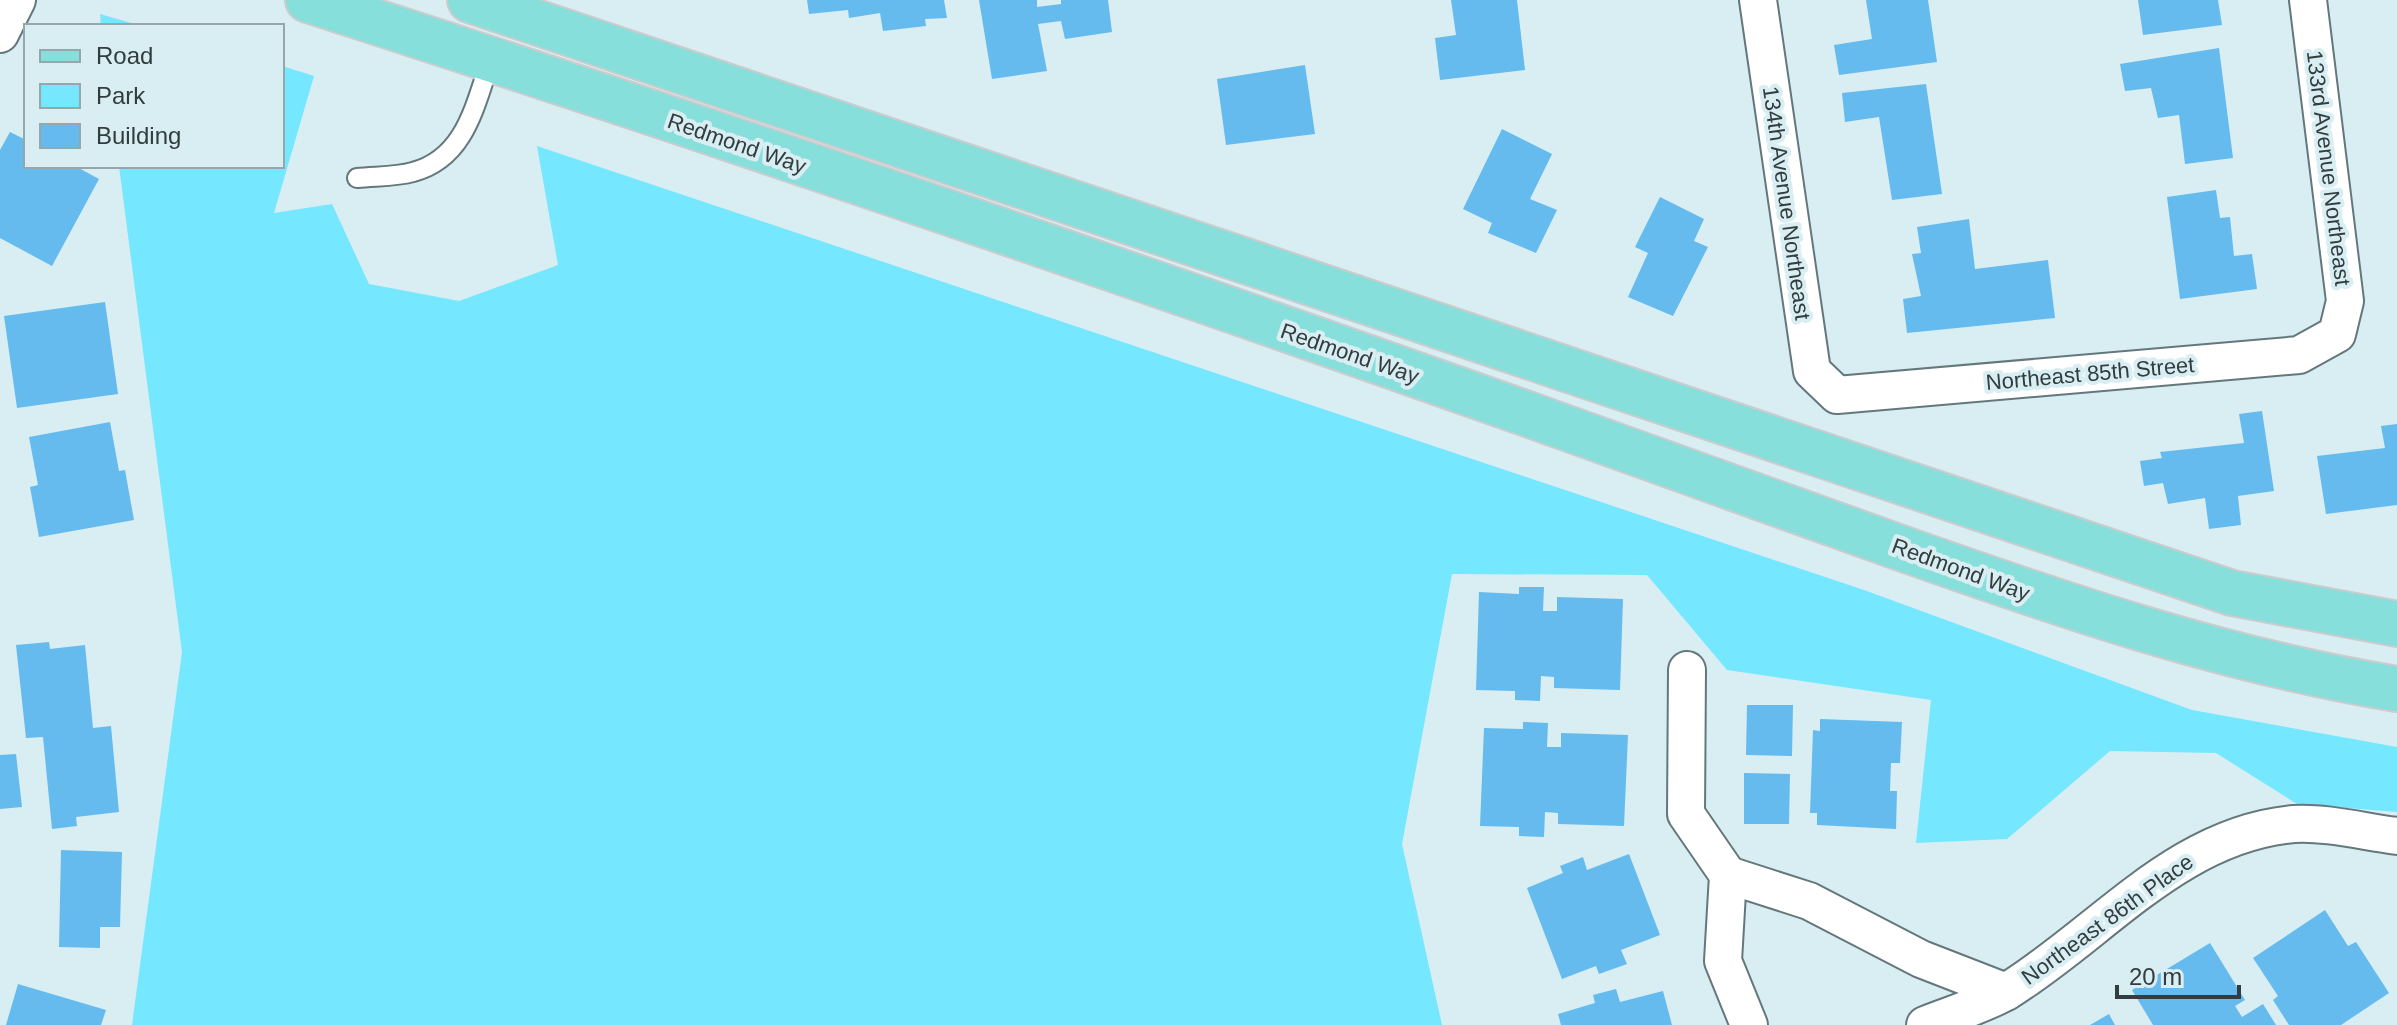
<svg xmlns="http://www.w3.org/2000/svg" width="2397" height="1025" font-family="Helvetica,sans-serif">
  <rect width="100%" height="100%" fill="#d8eef3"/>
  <!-- green -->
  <g fill="#75e7fe">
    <polygon points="100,14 142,26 101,26"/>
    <polygon points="282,66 314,76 274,213 332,204 369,284 459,301 558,265 537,146 1864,590 2192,710 2397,747 2397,812 2297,804 2216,753 2110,751 2007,839 1916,843 1931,700 1727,670 1647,575 1452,574 1402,844 1442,1025 132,1025 182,652 119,166 282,166"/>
  </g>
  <!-- building -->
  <g fill="#65bbed">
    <polygon points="807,0 944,0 947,18 925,19 926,26 883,31 880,13 849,18 848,10 809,14"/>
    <polygon points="979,0 1037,0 1037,7 1061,4 1061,0 1108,0 1112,32 1065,39 1061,21 1038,24 1047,71 992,79"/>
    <polygon points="1451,0 1517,0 1525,70 1440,80 1435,38 1456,35"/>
    <polygon points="1866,0 1928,0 1937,62 1839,75 1834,45 1872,39"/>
    <polygon points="2138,0 2218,0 2222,25 2143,35"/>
    <polygon points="2219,48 2233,158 2185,164 2179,115 2158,118 2151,88 2125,91 2120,64"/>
    <polygon points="1305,65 1315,134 1226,145 1217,79"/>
    <polygon points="1926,84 1942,194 1892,200 1879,117 1845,122 1842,93"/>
    <polygon points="1502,129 1552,154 1530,199 1557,210 1536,253 1488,233 1492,223 1463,209"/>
    <polygon points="10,132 26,140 26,166 75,166 99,179 52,266 0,238 0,150"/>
    <polygon points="2216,190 2220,218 2230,217 2234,256 2252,254 2257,289 2180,299 2167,197"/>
    <polygon points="1660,197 1704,219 1694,241 1708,247 1673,316 1628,297 1648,253 1635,247"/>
    <polygon points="1969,219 1975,269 2048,260 2055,318 1907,333 1903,299 1921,296 1912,254 1921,253 1917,227"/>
    <polygon points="105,302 118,394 17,408 4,316"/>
    <polygon points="2262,411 2274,491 2238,496 2241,525 2209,529 2205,498 2168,504 2163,483 2144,486 2140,461 2162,458 2160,452 2244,443 2239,414"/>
    <polygon points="110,422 119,471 125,470 134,520 39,537 30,487 38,485 29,437"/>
    <polygon points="2397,424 2397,505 2326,514 2317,456 2385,448 2381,426"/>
    <polygon points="1519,587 1544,587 1543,611 1557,611 1557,597 1623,599 1620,690 1554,688 1554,677 1541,676 1540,701 1515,700 1515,691 1476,690 1479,592 1519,594"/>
    <polygon points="49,642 50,649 85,645 93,728 111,726 119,812 76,817 77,826 52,829 43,737 26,738 16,645"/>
    <polygon points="1747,705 1793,705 1792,756 1746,755"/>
    <polygon points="1820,719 1902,722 1900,763 1891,763 1890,791 1897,791 1896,829 1817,825 1817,813 1810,813 1813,730 1820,731"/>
    <polygon points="1523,722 1548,723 1547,747 1561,747 1561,733 1628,735 1624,826 1558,824 1558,813 1545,812 1544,837 1519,836 1519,827 1480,826 1484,728 1523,729"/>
    <polygon points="16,754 22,807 0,809 0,755"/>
    <polygon points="1744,773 1790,774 1789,824 1744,824"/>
    <polygon points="61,850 122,852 120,927 100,927 100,948 59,947"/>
    <polygon points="1629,854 1660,935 1621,950 1627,964 1599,974 1596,966 1562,979 1527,888 1563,873 1560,866 1583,857 1587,870"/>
    <polygon points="2325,910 2348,946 2356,942 2389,993 2341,1025 2289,1025 2273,1000 2278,996 2253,958"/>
    <polygon points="2210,943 2245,1000 2235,1006 2242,1017 2263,1004 2276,1025 2153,1025 2132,990"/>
    <polygon points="18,984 106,1010 101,1025 6,1025"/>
    <polygon points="1616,989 1620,1002 1663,991 1672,1025 1561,1025 1558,1014 1595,1003 1593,995"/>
    <polygon points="2109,1014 2115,1025 2090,1025"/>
  </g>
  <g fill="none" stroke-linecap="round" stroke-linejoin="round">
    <!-- service casing -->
    <g stroke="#64787c" stroke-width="22">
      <path id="service" d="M357,178C375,176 396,177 413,172C466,158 475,104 491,59"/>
    </g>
    <!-- minor casing -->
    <g stroke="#64787c" stroke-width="40">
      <g id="minor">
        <polyline points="1758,0 1812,371 1837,395 2299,355 2337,334 2345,301 2308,0"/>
        <polyline points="0,34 17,0"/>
        <polyline points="1687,670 1686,814 1728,875 1723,961 1749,1025"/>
        <polyline points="1728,875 1809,901 1921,959 2006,992"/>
        <path d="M1925,1025C1952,1014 1984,1005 2009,990C2102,932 2178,834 2294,824C2326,822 2365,832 2397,836"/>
      </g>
    </g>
    <!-- primary casing -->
    <g stroke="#cacccd" stroke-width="48">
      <g id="primary">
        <path d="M308,0C718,132 1127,272 1533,416C1655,460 1776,503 1898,547C2062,605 2225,661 2397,689"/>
        <polyline points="470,0 2232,593 2397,624"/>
      </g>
    </g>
    <!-- service -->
    <use href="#service" stroke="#fff" stroke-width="18"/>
    <!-- minor -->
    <use href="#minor" stroke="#fff" stroke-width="36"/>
    <!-- primary -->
    <use href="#primary" stroke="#86dfda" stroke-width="44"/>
  </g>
  <g text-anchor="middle" stroke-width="8" stroke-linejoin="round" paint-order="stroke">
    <!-- street labels -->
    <g font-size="22" fill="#333c3e" stroke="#d8eef3">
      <text transform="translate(737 143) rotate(19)" y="8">Redmond Way</text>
      <text transform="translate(2329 168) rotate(83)" y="8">133rd Avenue Northeast</text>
      <text transform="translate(1787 203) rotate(82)" y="8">134th Avenue Northeast</text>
      <text transform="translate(1350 353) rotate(19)" y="8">Redmond Way</text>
      <text transform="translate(2090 373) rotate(-5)" y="8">Northeast 85th Street</text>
      <text transform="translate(1961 569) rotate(20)" y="8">Redmond Way</text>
      <text transform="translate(2107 919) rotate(-36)" y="8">Northeast 86th Place</text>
    </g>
  </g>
  <!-- legend -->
  <rect x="24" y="24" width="260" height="144" fill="#d8eef3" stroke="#96a7ab" stroke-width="2"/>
  <rect x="40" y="50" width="40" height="12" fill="#86dfda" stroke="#96a7ab" stroke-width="2"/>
  <text x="96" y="64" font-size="24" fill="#333c3e">Road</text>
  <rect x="40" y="84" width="40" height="24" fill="#75e7fe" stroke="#96a7ab" stroke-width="2"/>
  <text x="96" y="104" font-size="24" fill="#333c3e">Park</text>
  <rect x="40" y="124" width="40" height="24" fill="#65bbed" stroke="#96a7ab" stroke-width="2"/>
  <text x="96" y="144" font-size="24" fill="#333c3e">Building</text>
  <!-- scale -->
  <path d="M2117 985v12h122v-12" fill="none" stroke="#333c3e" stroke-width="4"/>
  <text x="2129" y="985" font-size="24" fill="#333c3e" stroke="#d8eef3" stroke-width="6" paint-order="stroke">20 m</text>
</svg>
